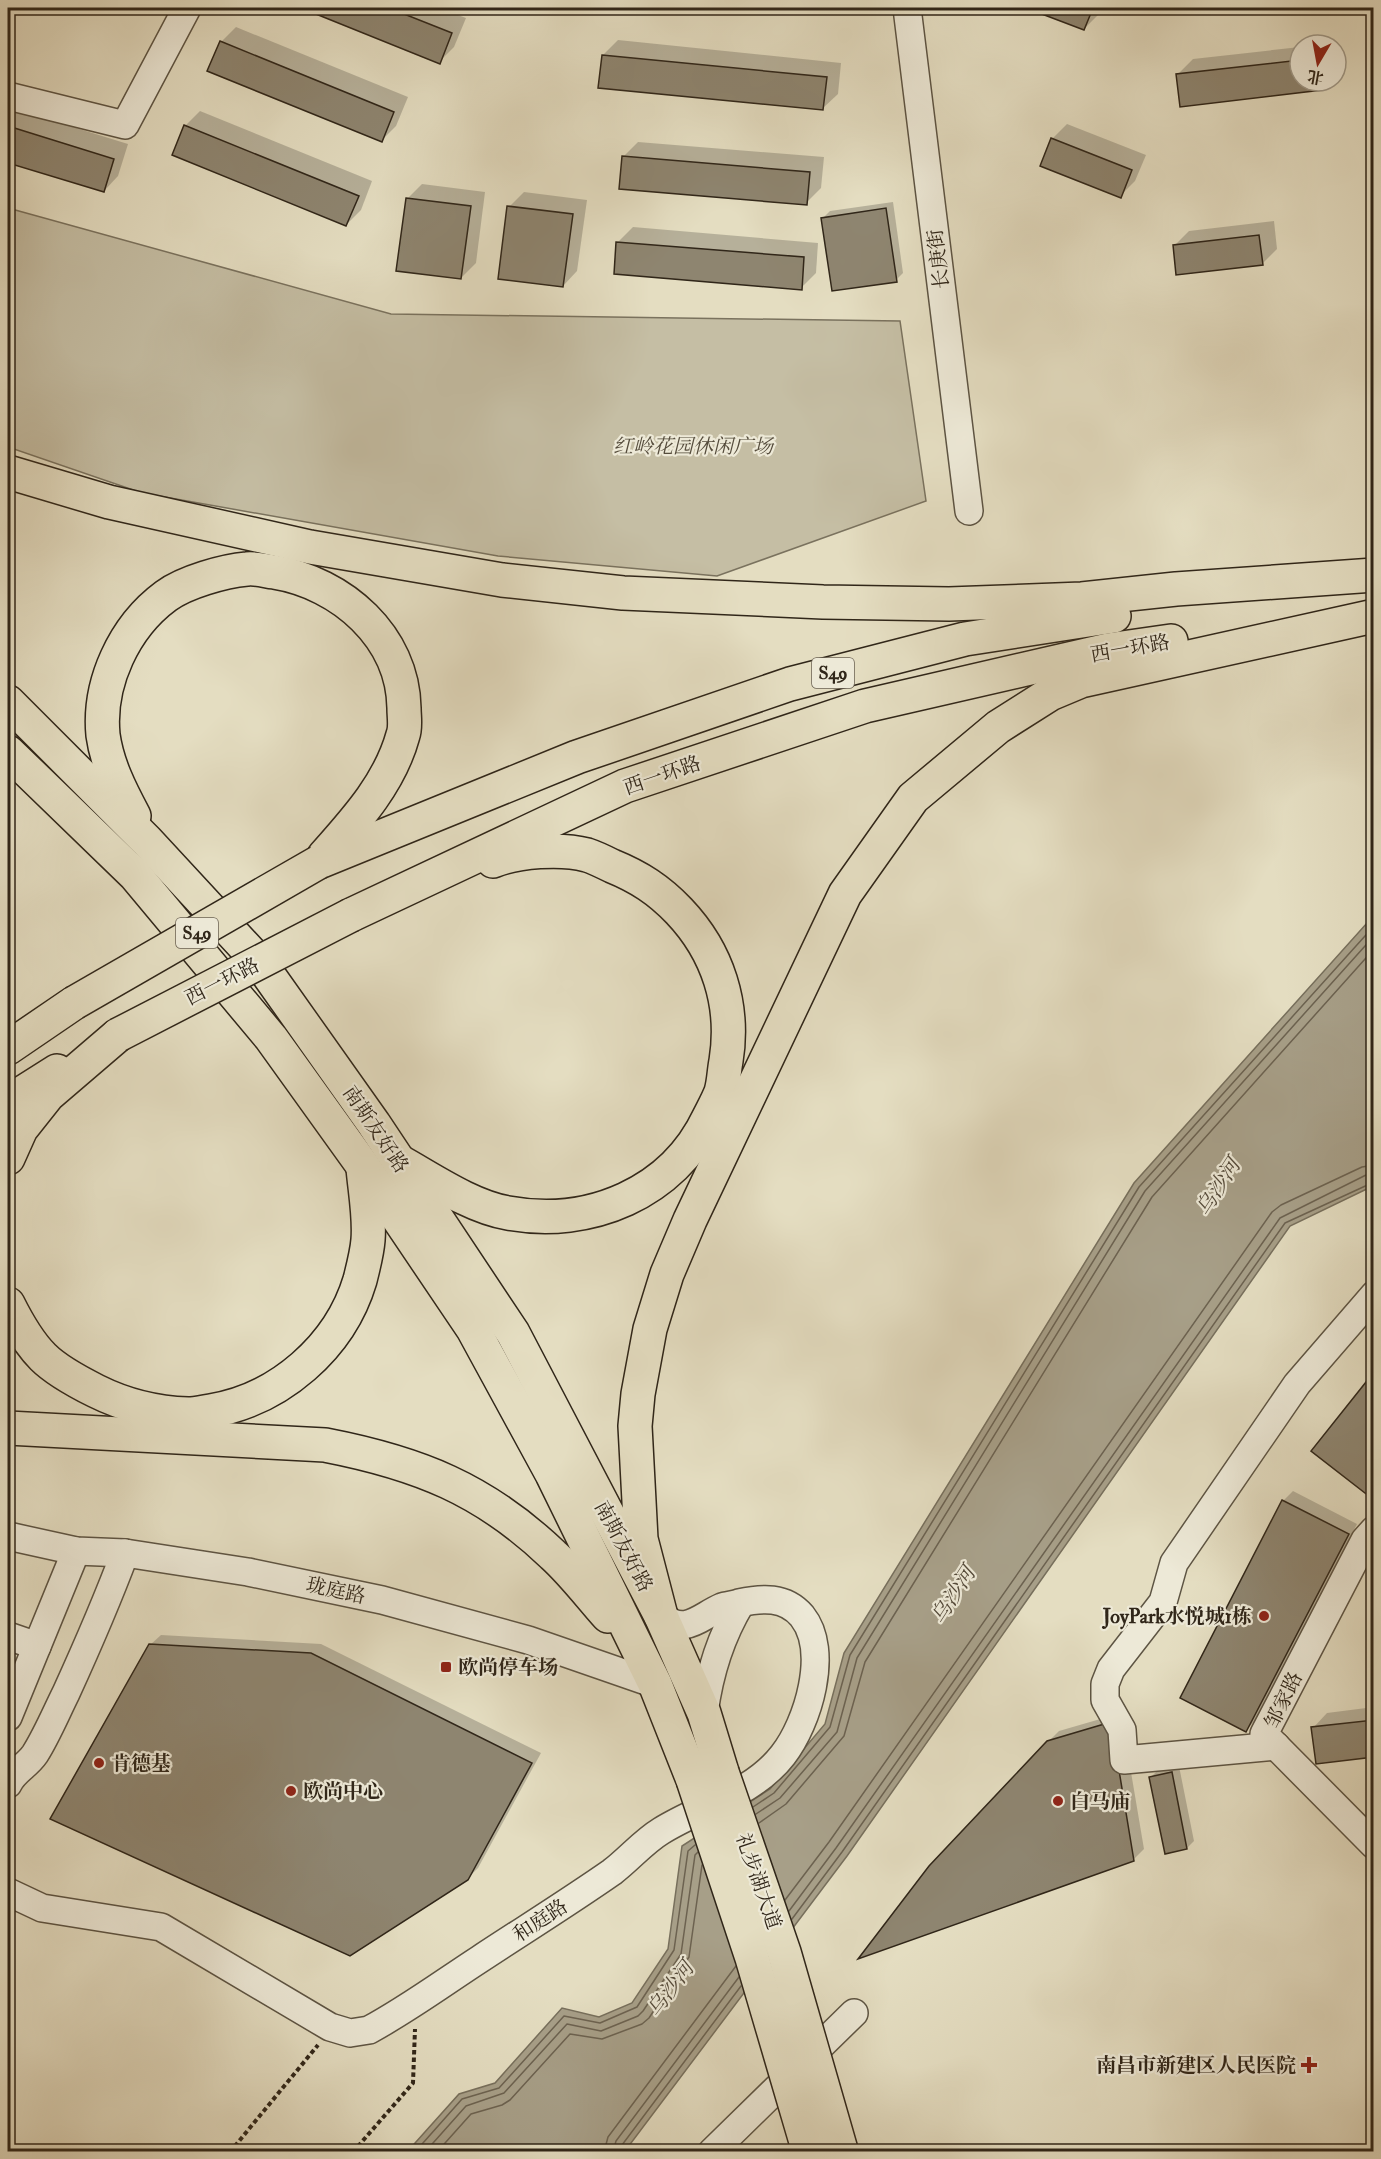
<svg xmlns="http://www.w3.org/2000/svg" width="1381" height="2159" font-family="'IM FELL Double Pica','Noto Serif SC',serif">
  <rect width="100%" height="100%" fill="#e4ddc1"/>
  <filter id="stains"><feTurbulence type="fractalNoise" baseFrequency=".00333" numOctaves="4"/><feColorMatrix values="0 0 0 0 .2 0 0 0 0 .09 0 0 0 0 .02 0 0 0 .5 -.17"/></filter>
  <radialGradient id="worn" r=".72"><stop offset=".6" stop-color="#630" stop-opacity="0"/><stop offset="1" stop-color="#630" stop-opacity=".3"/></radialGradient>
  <!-- green -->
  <polygon fill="#c5bea4" stroke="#7a725e" stroke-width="1.5" points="8,208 391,314 900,321 926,501 717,576 498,556 142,493 8,447"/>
  <!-- water -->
  <polygon fill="#a79f88" stroke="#776f5c" stroke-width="1.5" points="1373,919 1373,1186 1290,1226 847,1856 625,2151 407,2152 459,2094 495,2083 562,2008 599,2017 632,2003 668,1949 682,1846 770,1789 825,1724 844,1653 1134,1183 1367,923"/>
  <!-- shadow -->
  <g fill="#0003">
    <polygon points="305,8 439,8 466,18 454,47 439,62"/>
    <polygon points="787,8 836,8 832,12"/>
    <polygon points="1030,8 1101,8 1099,14 1084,29"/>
    <polygon points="236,27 408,97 396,126 381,141 221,42"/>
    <polygon points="618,40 841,63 838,94 823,108 603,55"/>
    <polygon points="1300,47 1300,81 1329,81 1321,89 1178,74 1193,59"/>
    <polygon points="8,107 128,144 118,176 104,191 8,161"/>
    <polygon points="200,111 372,181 361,210 346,225 185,126"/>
    <polygon points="1067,124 1146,155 1135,181 1120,196 1052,139"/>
    <polygon points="638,142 824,157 821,188 806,203 623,157"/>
    <polygon points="422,184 485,192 476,263 461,278 407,199"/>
    <polygon points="524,192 587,200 577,271 563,286 509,207"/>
    <polygon points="893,202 903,273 896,280 823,218 830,211"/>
    <polygon points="1274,221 1277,249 1262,264 1175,245 1189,231"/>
    <polygon points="633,227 818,243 816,273 801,288 618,242"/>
    <polygon points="1293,1491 1357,1524 1256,1720 1246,1730 1283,1501"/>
    <polygon points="161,1635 321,1644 541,1753 478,1868 467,1879 150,1645"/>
    <polygon points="1374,1707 1374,1756 1313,1728 1327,1713"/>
    <polygon points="1121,1713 1144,1849 1134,1859 1048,1742 1059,1731"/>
    <polygon points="1179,1766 1194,1841 1187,1848 1151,1777 1158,1770"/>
  </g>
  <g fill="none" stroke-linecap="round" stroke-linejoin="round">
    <!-- shore -->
    <g stroke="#6c6250" stroke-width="1.5">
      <polyline points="753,1807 774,1793 830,1727 850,1655 1139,1187 1374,926"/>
      <polyline points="756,1814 780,1798 837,1732 857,1658 1145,1191 1374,936"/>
      <polyline points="759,1823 786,1804 844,1736 865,1662 1152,1197 1374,949"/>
      <polyline points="785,1900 829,1842 1272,1212 1281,1205 1362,1167 1374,1165"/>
      <polyline points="789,1911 836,1848 1280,1218 1366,1175 1374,1174"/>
      <polyline points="792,1919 842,1852 1285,1223 1374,1182"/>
      <polyline points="415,2152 462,2099 499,2088 564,2016 600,2023 637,2007 674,1950 688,1851 695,1845"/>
      <polyline points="425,2152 466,2106 504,2093 567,2024 601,2031 638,2016 643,2011 681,1954 695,1855 698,1852"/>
      <polyline points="437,2152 471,2114 502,2105 510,2100 570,2034 602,2039 642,2024 649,2018 689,1957 702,1865"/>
      <polyline points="604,2152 608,2137 736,1966"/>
      <polyline points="613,2152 616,2141 739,1977"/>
      <polyline points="621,2152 622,2145 741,1986"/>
    </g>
  </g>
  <!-- building -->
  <g fill="#8e8570" stroke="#302619" stroke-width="1.5">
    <polygon points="301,8 389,8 452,33 440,64"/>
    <polygon points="772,8 833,8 833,14"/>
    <polygon points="1026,8 1093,8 1084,30"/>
    <polygon points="220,41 394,112 382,142 207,71"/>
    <polygon points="602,55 827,77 823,110 598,88"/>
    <polygon points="1300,60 1300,81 1321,81 1322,90 1180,107 1176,74"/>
    <polygon points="184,125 359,196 346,226 172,155"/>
    <polygon points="8,126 114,159 104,192 8,163"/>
    <polygon points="1051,138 1132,170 1121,198 1040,166"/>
    <polygon points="622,156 810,172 807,205 619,189"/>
    <polygon points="406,198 471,206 461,279 396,271"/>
    <polygon points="507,206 573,214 563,287 498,279"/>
    <polygon points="886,208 897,282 832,291 821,218"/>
    <polygon points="1259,235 1263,265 1176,275 1173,245"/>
    <polygon points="616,242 804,257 802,290 614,274"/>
    <polygon points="1374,1372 1374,1500 1311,1451"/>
    <polygon points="1282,1500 1349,1534 1246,1732 1180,1698"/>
    <polygon points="149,1644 311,1653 532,1763 468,1880 350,1956 50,1819"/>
    <polygon points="1374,1720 1374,1757 1316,1764 1311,1727"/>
    <polygon points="1111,1722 1134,1861 858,1959 929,1866 1047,1741"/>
    <polygon points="1172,1772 1187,1849 1165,1854 1149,1777"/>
  </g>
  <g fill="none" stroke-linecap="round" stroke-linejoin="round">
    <!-- minor casing -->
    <g stroke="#5d5443" stroke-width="30">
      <g id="minor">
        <polyline points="907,8 969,511"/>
        <polyline points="8,96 125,125 187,8"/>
        <polyline points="1374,1530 1365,1540 1264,1734 1374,1845"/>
        <polyline points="8,1536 76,1551 125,1553 248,1572 382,1600 528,1640 655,1684"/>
        <polyline points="8,1636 37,1646"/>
        <path d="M704,1713C709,1675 721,1636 741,1603"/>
        <polyline points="8,1717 76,1551"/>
        <polyline points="1276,1746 1124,1760 1122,1730 1105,1700 1105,1684 1111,1669 1163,1602 1174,1563 1297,1384 1374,1295"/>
        <path d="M8,1784C14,1771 27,1766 35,1754C47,1735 56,1713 66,1693C87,1647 107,1601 125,1553"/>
        <path d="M8,1892L42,1908L161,1927L330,2027L350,2033L369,2030C408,2009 443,1983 480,1959C524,1930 569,1902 612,1872C629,1859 643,1842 661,1831C701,1806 753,1794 783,1755C808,1723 830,1651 802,1616C785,1596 762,1598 739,1603C734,1605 727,1605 722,1607C699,1617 686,1636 661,1616"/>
        <polyline points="712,2152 854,2013"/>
      </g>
    </g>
    <!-- highway casing -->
    <g stroke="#302619" stroke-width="36">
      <g id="highway">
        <polyline points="8,472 109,502 310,547 502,580 623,593 823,602 949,604 1082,599 1176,589 1374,575"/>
        <polyline points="8,702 147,841 260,963 374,1124 513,1333 661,1616 704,1713 722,1772"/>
        <polyline points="8,752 135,875 271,1038 363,1166 473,1329 552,1474 655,1684 693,1780"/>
        <path d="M134,816C120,790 107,764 103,735C98,683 124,627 166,596C185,582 224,571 247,569C256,568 266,571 274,572C342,583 403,637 404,708C404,717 406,727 403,735C390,783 356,820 324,856"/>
        <polyline points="319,862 577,757 790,684 965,639 1114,616"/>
        <polyline points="351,915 625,786 865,706 1108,650 1171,641"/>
        <polyline points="8,1048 74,1003"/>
        <polyline points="8,1102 57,1071"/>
        <polyline points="8,1158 21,1129 48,1095 118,1035"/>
        <path d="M402,1163C434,1181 472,1207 508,1213C590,1228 673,1193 709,1117C713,1109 718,1100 721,1092C724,1082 724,1071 726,1061C735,1005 718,952 679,911C659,890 639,877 612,866C604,862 596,858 587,855C561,848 518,851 493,861"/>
        <path d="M8,1304C17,1322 28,1342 43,1357C57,1371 78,1382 96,1391C124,1405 156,1413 188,1414C195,1414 203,1412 210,1411C279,1400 340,1347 360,1280C363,1268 367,1253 368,1240C370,1217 365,1191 363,1168"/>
        <path d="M8,1428L325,1445C418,1463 484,1489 553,1555C573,1573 590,1596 608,1616"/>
        <polyline points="661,1616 641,1539 635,1426 638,1394 650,1329 667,1274 690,1220 845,894 913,798 998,727 1050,694 1081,681 1374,616"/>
      </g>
    </g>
    <!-- path -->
    <g stroke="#302619" stroke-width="4" stroke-dasharray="4.5 3" stroke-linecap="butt">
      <polyline points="230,2152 318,2045"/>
      <polyline points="353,2152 413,2083 415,2029"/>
    </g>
    <!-- minor -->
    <use href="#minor" stroke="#ede9d7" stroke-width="27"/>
    <!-- highway -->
    <use href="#highway" stroke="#e4ddc1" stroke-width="33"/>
    <!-- highway-bridge casing -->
    <g stroke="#302619" stroke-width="36" stroke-linecap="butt">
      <g id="highway-bridge">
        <polyline points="74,1003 319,862"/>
        <polyline points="118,1035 351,915"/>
        <polyline points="722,1772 784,1952 841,2150"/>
        <polyline points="693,1780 752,1958 809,2152"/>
      </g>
    </g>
    <!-- highway-bridge -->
    <use href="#highway-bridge" stroke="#e4ddc1" stroke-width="33"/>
  </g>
  <!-- markers -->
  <g fill="#8f2418" stroke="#ede9d7" stroke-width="2">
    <circle cx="1264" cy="1616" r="6"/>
    <rect x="440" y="1661" width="12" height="12" rx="3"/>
    <circle cx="99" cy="1763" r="6"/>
    <circle cx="291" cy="1791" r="6"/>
    <circle cx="1058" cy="1801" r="6"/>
    <path d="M1306 2056h6v6h6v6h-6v6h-6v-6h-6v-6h6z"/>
  </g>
  <g text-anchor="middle" stroke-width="4.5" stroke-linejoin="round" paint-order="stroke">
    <!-- shield labels -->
    <g fill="#ede9d7" stroke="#696052" stroke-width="1.5">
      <rect x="812" y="658" width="42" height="30" rx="4.5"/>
      <rect x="176" y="918" width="42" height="30" rx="4.5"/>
    </g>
    <g font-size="18" font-weight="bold" fill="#302619">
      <text x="833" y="679">S49</text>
      <text x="197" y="939">S49</text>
    </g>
    <!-- street labels -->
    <g font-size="20" fill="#302619" stroke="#ede9d7">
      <text transform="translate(938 259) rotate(-97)" y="7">长庚街</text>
      <text transform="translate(1130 648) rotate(-10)" y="7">西一环路</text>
      <text transform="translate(662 775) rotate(-19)" y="7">西一环路</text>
      <text transform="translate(222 981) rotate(-27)" y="7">西一环路</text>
      <text transform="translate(376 1129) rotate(56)" y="7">南斯友好路</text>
      <text transform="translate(624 1546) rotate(62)" y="7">南斯友好路</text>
      <text transform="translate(336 1590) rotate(12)" y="7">珑庭路</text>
      <text transform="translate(1283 1700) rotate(-64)" y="7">邹家路</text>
      <text transform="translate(759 1881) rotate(71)" y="7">礼步湖大道</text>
      <text transform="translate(540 1920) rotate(-33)" y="7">和庭路</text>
    </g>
    <!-- park labels -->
    <g font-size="20" font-style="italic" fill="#554c3c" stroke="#ede9d7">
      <text x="693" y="453">红岭花园休闲广场</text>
    </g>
    <!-- poi labels -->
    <g font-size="20" font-weight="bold" fill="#302619" stroke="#ede9d7" text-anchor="start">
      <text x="1252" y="1623" text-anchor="end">JoyPark水悦城1栋</text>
      <text x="458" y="1674">欧尚停车场</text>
      <text x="111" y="1770">肯德基</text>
      <text x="303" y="1798">欧尚中心</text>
      <text x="1070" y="1808">白马庙</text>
      <text x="1296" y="2072" text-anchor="end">南昌市新建区人民医院</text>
    </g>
    <!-- water labels -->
    <g font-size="21" font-style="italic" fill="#544a3a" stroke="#ede9d7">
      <text transform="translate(1218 1187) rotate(-57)" y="7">乌沙河</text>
      <text transform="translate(953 1595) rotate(-57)" y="7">乌沙河</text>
      <text transform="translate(670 1989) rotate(-53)" y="7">乌沙河</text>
    </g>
  </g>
  <!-- margin -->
  <rect width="1381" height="2159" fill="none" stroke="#e4ddc1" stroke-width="30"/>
  <rect x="9" y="9" width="1363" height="2141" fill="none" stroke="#302619" stroke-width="3"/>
  <rect x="15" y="15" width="1351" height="2129" fill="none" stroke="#302619" stroke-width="1.5"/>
  <!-- north arrow -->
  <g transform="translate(1318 63) rotate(190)"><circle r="28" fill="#ede9d7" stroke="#a19b8b" stroke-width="1.5"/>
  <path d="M0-4.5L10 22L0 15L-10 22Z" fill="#8f2418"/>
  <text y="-9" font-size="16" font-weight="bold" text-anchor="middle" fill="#302619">北</text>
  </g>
  <rect width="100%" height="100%" filter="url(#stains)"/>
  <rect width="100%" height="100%" fill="url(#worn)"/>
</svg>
